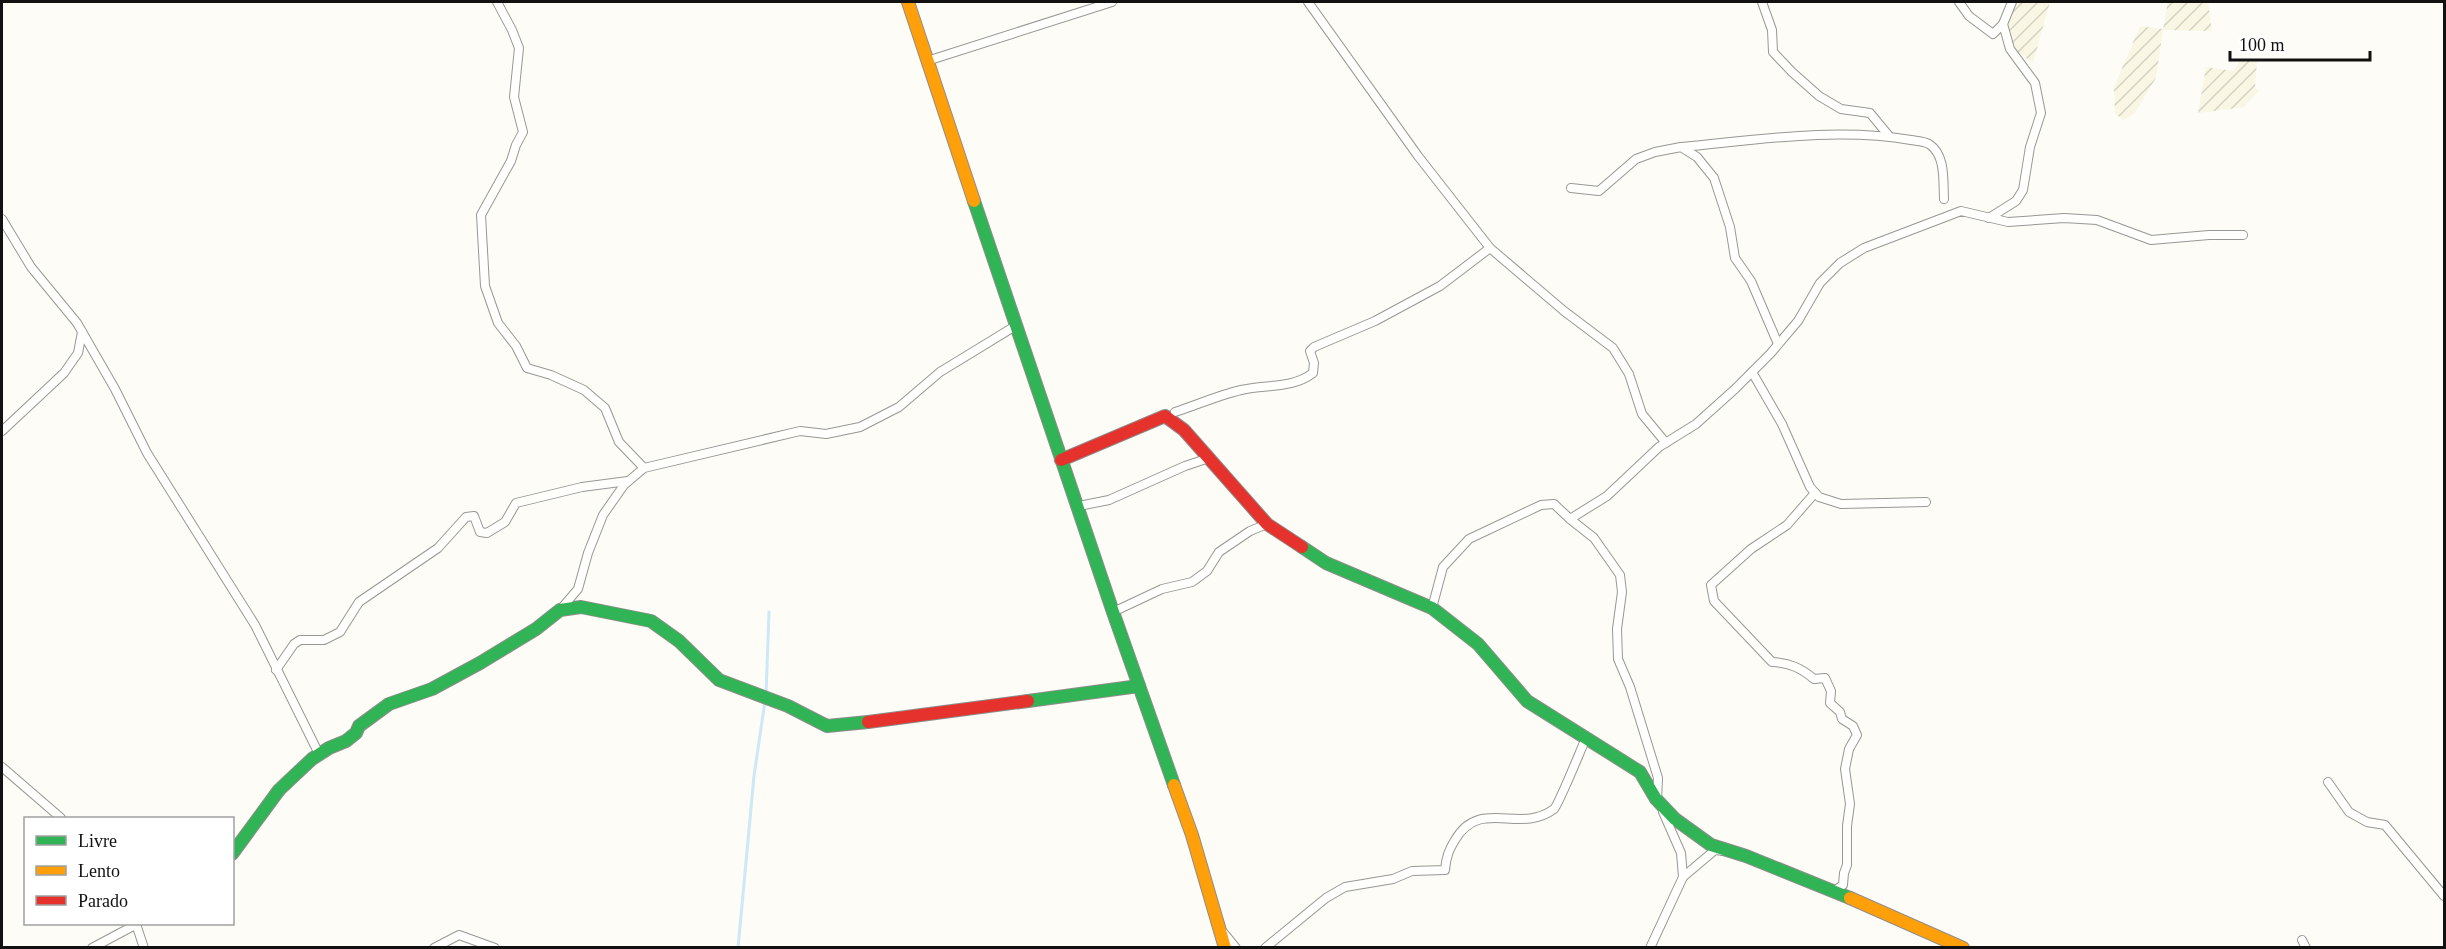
<svg xmlns="http://www.w3.org/2000/svg" width="2446" height="949" font-family="Georgia,serif">
  <defs>
    <pattern id="farmland-furrows" width="10" height="10" patternUnits="userSpaceOnUse" patternTransform="scale(1.5)"><rect width="10" height="10" fill="#f9f7e4"/><path d="M-1 1l2-2M0 10L10 0M9 11l2-2" fill="none" stroke="#d4d3c3"/></pattern>
  </defs>
  <rect width="100%" height="100%" fill="#fdfcf7"/>
  <!-- farmland -->
  <g fill="url(#farmland-furrows)">
    <polygon points="2013,2 2050,2 2033,63 2012,48 2008,28"/>
    <polygon points="2168,2 2208,2 2212,31 2163,30 2156,78 2134,114 2124,120 2115,114 2114,87 2140,26 2163,29"/>
    <polygon points="2241,59 2257,60 2255,88 2259,91 2244,107 2198,113 2206,67 2234,71"/>
  </g>
  <g fill="none" stroke-linecap="round" stroke-linejoin="round">
    <!-- stream -->
    <g stroke="#cde8f7" stroke-width="3">
      <polyline points="766,695 769,612"/>
      <polyline points="738,948 754,776 765,701"/>
    </g>
    <!-- street casing -->
    <g stroke="#979795" stroke-width="10">
      <g id="street">
        <polyline points="497,2 512,30 519,48 514,97 523,132 516,145 511,161 481,215 485,286 498,323 516,346 527,368 551,375 584,390 605,408 619,442 644,468"/>
        <polyline points="1308,2 1418,156 1490,248 1564,311 1613,348 1629,374 1642,414 1666,443"/>
        <polyline points="1762,2 1772,30 1773,52 1792,72 1819,96 1841,109 1870,113 1889,136"/>
        <polyline points="1959,2 1969,16 1993,34 2003,24 2010,49 2035,83 2041,113 2030,147 2023,190 2016,201 1989,218"/>
        <polyline points="2003,24 2012,2"/>
        <polyline points="927,61 1112,2"/>
        <path d="M1682,147C1756,140 1837,127 1911,140C1916,141 1924,141 1929,144C1946,155 1943,181 1944,199"/>
        <polyline points="1571,188 1599,191 1636,159 1655,152 1681,147 1697,157 1714,178 1730,227 1735,258 1751,281 1778,344"/>
        <polyline points="2,219 31,267 77,323 115,389 147,453 255,625 319,754"/>
        <polyline points="1752,372 1782,424 1810,487 1819,497 1841,504 1926,502"/>
        <path d="M1175,412C1197,405 1219,395 1241,390C1266,384 1292,389 1313,373L1314,363L1310,351L1314,347L1375,321L1440,286L1490,248"/>
        <polyline points="2,431 64,373 78,353 82,332"/>
        <path d="M1815,493L1787,525L1751,549L1711,585L1714,601L1772,662C1790,663 1801,668 1814,679L1825,678L1831,691L1830,703L1840,712L1842,719L1853,726L1857,735L1849,749L1845,769L1850,804L1847,826V865L1844,873L1843,885L1832,892"/>
        <polyline points="1079,506 1109,500 1185,466 1209,458"/>
        <polyline points="1570,519 1594,538 1620,575 1622,592 1617,629 1618,659 1630,687 1658,778 1657,801"/>
        <polyline points="1432,608 1443,567 1469,539 1541,505 1554,504 1570,519 1607,496 1659,447 1696,424 1735,389 1770,354 1798,321 1820,283 1840,263 1864,248 1961,211 2008,222 2064,218 2097,220 2151,240 2209,235 2243,235"/>
        <polyline points="560,610 578,589 588,553 603,515 624,485 644,468 800,431 826,434 860,427 899,407 940,372 1017,325"/>
        <polyline points="1113,612 1162,589 1192,582 1207,571 1219,552 1250,531 1267,524"/>
        <polyline points="276,670 294,644 300,640 324,640 340,632 359,602 438,548 466,517 474,516 480,532 487,533 505,522 516,503 582,487 628,481"/>
        <polyline points="2,767 61,818"/>
        <polyline points="2328,782 2349,812 2367,822 2385,825 2444,896"/>
        <polyline points="1683,877 1715,850 1724,851"/>
        <polyline points="136,924 144,948"/>
        <polyline points="1223,932 1236,948"/>
        <polyline points="2302,940 2306,948"/>
        <polyline points="92,948 137,924"/>
        <polyline points="434,948 459,935 495,948"/>
        <path d="M1265,948L1326,898L1345,887L1393,879L1412,871L1445,870C1446,857 1449,850 1455,840C1480,797 1519,835 1554,809C1559,804 1581,749 1586,738"/>
        <polyline points="1650,948 1683,877 1681,853 1663,812"/>
      </g>
    </g>
    <!-- fast casing -->
    <g stroke="#8e8d8b" stroke-width="14">
      <g id="fast">
        <polyline points="974,201 1113,612 1174,785"/>
        <polyline points="1302,547 1326,563 1432,608 1478,644 1527,701 1640,772 1656,799 1675,819 1711,845 1746,856 1850,898"/>
        <polyline points="1028,701 1139,686"/>
        <polyline points="232,854 279,790 312,759 329,748 346,741 356,733 359,726 389,704 432,689 480,663 536,629 560,610 581,607 651,621 679,641 719,680 788,706 827,726 868,722"/>
      </g>
    </g>
    <!-- slow casing -->
    <g stroke="#8e8d8b" stroke-width="14">
      <g id="slow">
        <polyline points="908,2 974,201"/>
        <polyline points="1174,785 1192,835 1225,948"/>
        <polyline points="1850,898 1963,948"/>
      </g>
    </g>
    <!-- jam casing -->
    <g stroke="#8e8d8b" stroke-width="14">
      <g id="jam">
        <polyline points="1061,460 1165,416 1184,430 1267,524 1302,547"/>
        <polyline points="868,722 1028,701"/>
      </g>
    </g>
    <!-- street -->
    <use href="#street" stroke="#fffffe" stroke-width="8"/>
    <!-- fast -->
    <use href="#fast" stroke="#30b455" stroke-width="12"/>
    <!-- slow -->
    <use href="#slow" stroke="#ff9f0a" stroke-width="12"/>
    <!-- jam -->
    <use href="#jam" stroke="#e5322d" stroke-width="12"/>
  </g>
  <!-- border -->
  <rect width="2446" height="949" fill="none" stroke="#111111" stroke-width="6"/>
  <!-- legend -->
  <rect x="24" y="817" width="210" height="108" fill="#ffffff" stroke="#a0a0a0" stroke-width="1.5"/>
  <rect x="36" y="836" width="30" height="9" fill="#30b455" stroke="#a0a0a0" stroke-width="1.5"/>
  <text x="78" y="847" font-size="18" fill="#111111">Livre</text>
  <rect x="36" y="866" width="30" height="9" fill="#ff9f0a" stroke="#a0a0a0" stroke-width="1.5"/>
  <text x="78" y="877" font-size="18" fill="#111111">Lento</text>
  <rect x="36" y="896" width="30" height="9" fill="#e5322d" stroke="#a0a0a0" stroke-width="1.5"/>
  <text x="78" y="907" font-size="18" fill="#111111">Parado</text>
  <!-- scale -->
  <path d="M2230 51v9h140v-9" fill="none" stroke="#111111" stroke-width="3"/>
  <text x="2239" y="51" font-size="18" fill="#111111" stroke="#ffffff" stroke-width="4.5" paint-order="stroke">100 m</text>
</svg>
